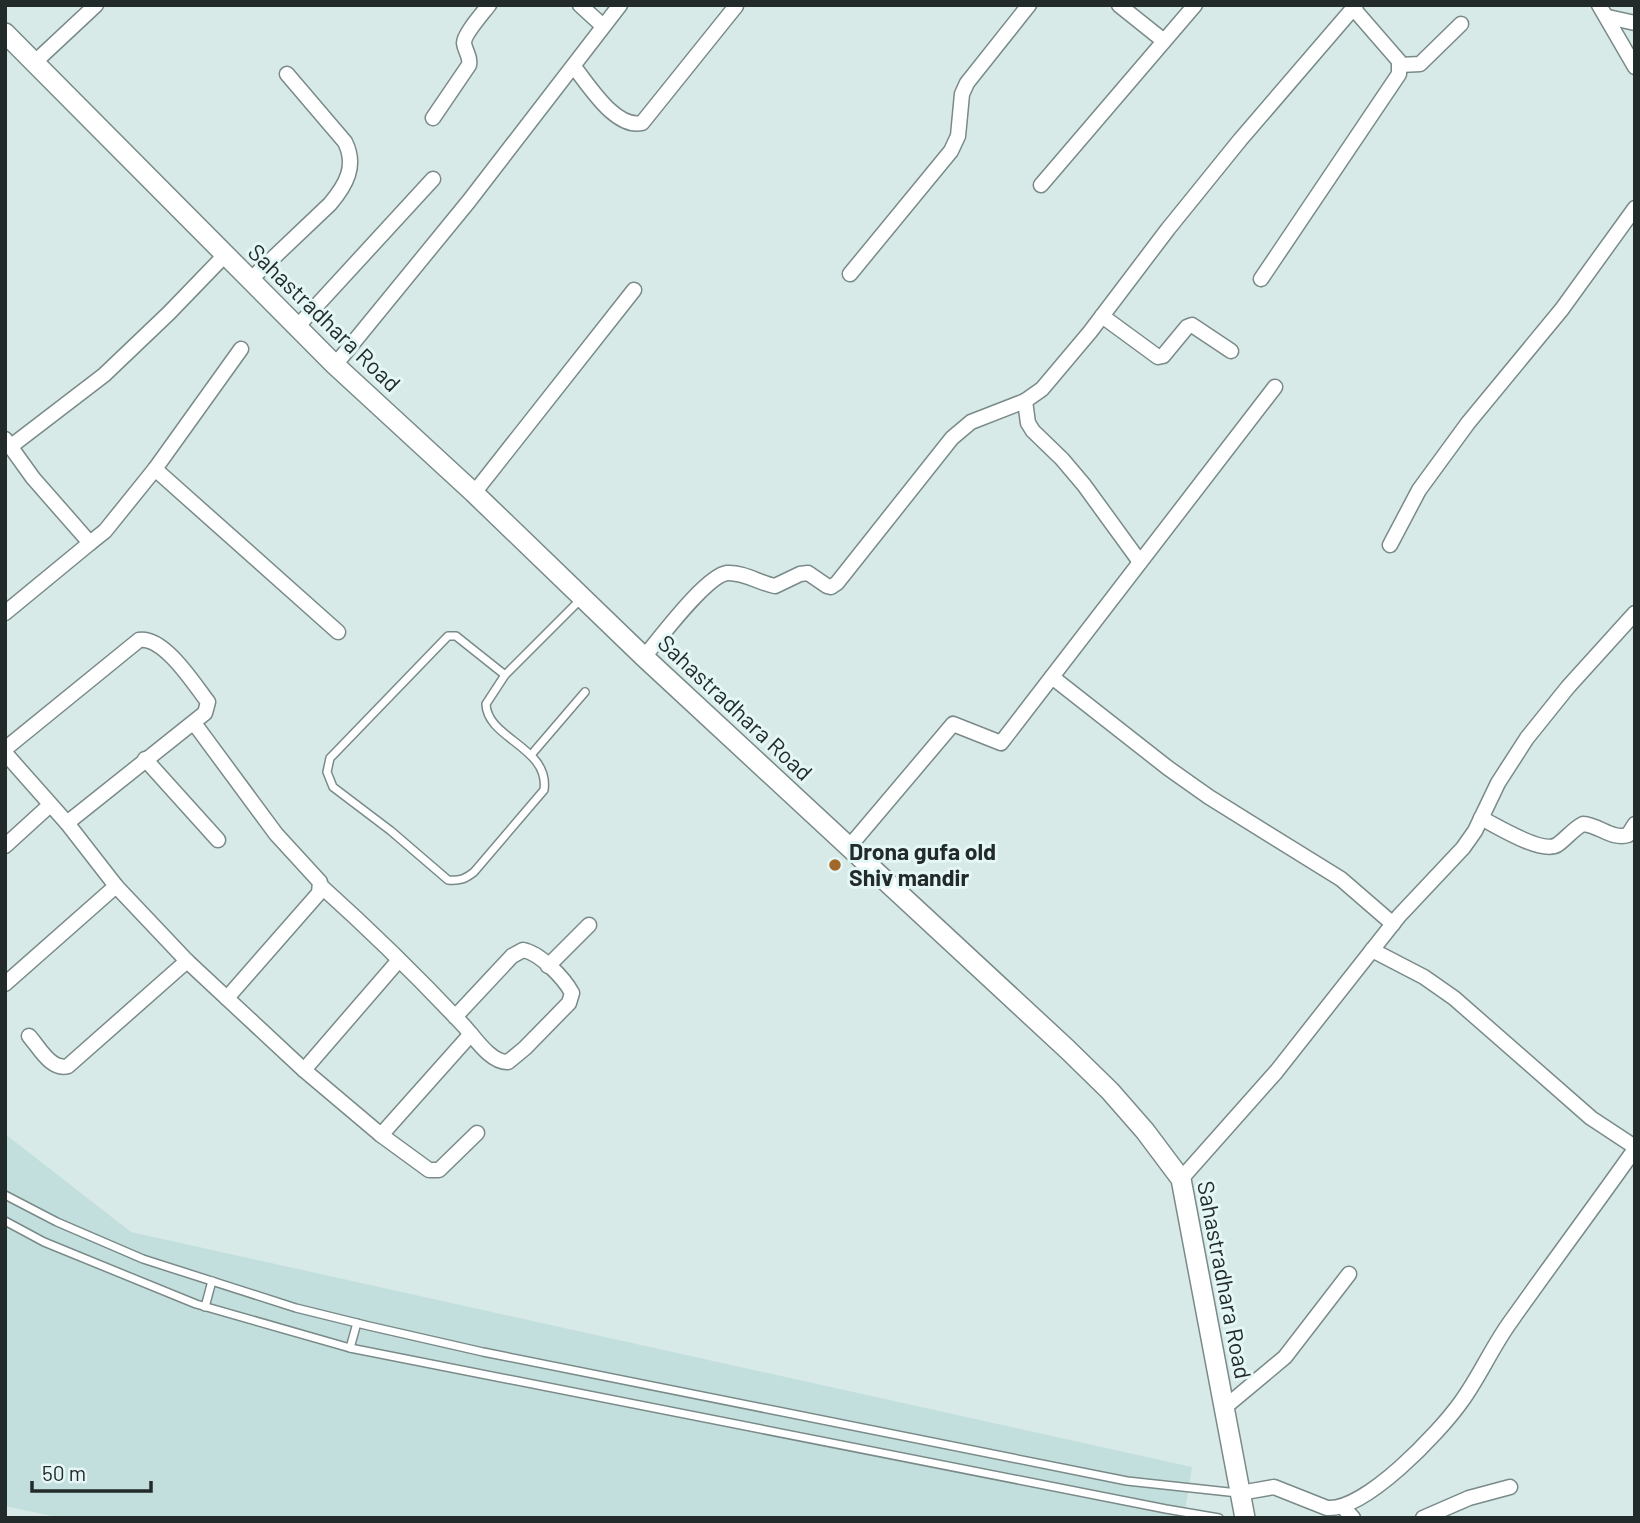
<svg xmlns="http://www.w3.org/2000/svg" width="1640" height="1523" font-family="Barlow,sans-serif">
  <rect width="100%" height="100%" fill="#d7eae8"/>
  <!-- built -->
  <polygon fill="#c3dfdd" points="5,1134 131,1232 1192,1467 1184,1518 61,1518 5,1506"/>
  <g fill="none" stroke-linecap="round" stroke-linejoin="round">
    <!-- lane casing -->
    <g stroke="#798a89" stroke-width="10">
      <g id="lane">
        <path d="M505,675L456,636H448L334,754L330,758L327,772L333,787L391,831L448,880C460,881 465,879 474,872L544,790C550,747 487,739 486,704L505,675L581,599"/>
        <polyline points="531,755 585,692"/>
        <polyline points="5,1195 57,1222 143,1259 296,1308 369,1326 483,1352 1127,1481 1238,1493"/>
        <polyline points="5,1221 44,1242 196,1304 350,1348 1166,1509 1219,1518"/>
        <polyline points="205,1307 212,1281"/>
        <polyline points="350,1348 357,1323"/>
      </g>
    </g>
    <!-- street casing -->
    <g stroke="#798a89" stroke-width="17">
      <g id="street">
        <polyline points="580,5 603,26"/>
        <polyline points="1119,5 1164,41"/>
        <polyline points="1599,5 1635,67"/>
        <polyline points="1608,17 1635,23"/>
        <polyline points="35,62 96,5"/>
        <polyline points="1400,65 1420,64 1461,24"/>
        <path d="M574,67C589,85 615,129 642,123L736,6"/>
        <path d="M433,118L469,65C471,56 465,52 464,43C464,34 483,13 489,5"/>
        <polyline points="1041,185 1195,5"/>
        <polyline points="850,274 951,151 958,136 962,94 967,83 1029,5"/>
        <polyline points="1261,279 1399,74 1399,61 1353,8"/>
        <path d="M250,280L330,204C346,185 357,166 345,142L287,74"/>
        <polyline points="1102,316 1158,357 1163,356 1187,327 1192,325 1231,351"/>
        <polyline points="297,327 433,179"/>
        <polyline points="335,365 469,201 620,5"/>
        <polyline points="1025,401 1028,423 1033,431 1062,459 1084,485 1140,562"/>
        <polyline points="5,439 33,478 90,543 105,531 155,469 241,349"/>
        <polyline points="10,447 104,375 169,313 225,255"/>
        <polyline points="155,469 338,632"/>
        <polyline points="474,493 634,290"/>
        <polyline points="1390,545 1419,490 1468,423 1562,309 1635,208"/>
        <polyline points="5,613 90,543"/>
        <path d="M644,657C660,638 706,576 727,573C744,572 759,583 775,586L800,574L808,573L827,586L831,587L837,583L952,438L971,422L1025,401L1042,389L1090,332L1168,229L1240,140L1356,5"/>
        <polyline points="1052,677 1168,768 1209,797 1341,879 1393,924"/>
        <polyline points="194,723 276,834 320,882 319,893 227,998"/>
        <path d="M5,749L139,640C164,636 194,684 208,702L205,713L67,823"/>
        <polyline points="5,753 67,823 116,886 187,961 304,1070 381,1135 429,1170 439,1170 477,1133"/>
        <polyline points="145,759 218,840"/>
        <path d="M1481,818C1497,826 1541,854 1557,845C1566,839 1573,829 1583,824C1599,825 1612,840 1628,835L1635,824"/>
        <polyline points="5,846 50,805"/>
        <polyline points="849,847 953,724 1001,743 1275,387"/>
        <path d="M321,886C371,931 418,977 464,1026C475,1038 491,1063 508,1062L525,1048L569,1003L572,993C564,978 540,953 523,950L512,956L455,1017"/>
        <polyline points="1372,950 1424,977 1454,998 1591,1118 1635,1147"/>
        <polyline points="548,966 589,925"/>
        <polyline points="5,984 116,886"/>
        <path d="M29,1036C39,1047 51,1071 68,1066L187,961"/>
        <polyline points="304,1070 399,960"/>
        <polyline points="381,1135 471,1034"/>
        <polyline points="1181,1179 1276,1072 1399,916 1463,848 1475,831 1498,783 1527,738 1568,687 1635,613"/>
        <polyline points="1224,1408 1285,1357 1349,1274"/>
        <path d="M1240,1493L1274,1487L1327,1508C1365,1511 1439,1433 1461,1402C1480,1376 1492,1347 1511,1321C1552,1263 1594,1207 1635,1149"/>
        <polyline points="1343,1507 1353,1518"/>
        <polyline points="1423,1518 1469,1498 1510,1487"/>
      </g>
    </g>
    <!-- secondary casing -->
    <g stroke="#798a89" stroke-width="22">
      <polyline id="secondary" points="5,33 335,365 474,493 644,657 1067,1049 1110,1091 1145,1131 1181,1179 1245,1518"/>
    </g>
    <!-- lane -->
    <use href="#lane" stroke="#fff" stroke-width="7"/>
    <!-- street -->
    <use href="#street" stroke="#fff" stroke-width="14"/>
    <!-- secondary -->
    <use href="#secondary" stroke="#fff" stroke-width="19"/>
  </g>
  <!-- markers -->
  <circle fill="#a36829" stroke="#e4f7f6" stroke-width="2.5" cx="835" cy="865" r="7"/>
  <g text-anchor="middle" stroke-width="6" stroke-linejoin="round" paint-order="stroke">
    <!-- street labels -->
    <g font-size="23" fill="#232b2a" stroke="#e4f7f6">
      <text transform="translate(324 318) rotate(44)" y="8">Sahastradhara Road</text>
      <text transform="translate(735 708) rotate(43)" y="8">Sahastradhara Road</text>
      <text transform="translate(1224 1280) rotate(79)" y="8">Sahastradhara Road</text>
    </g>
    <!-- poi labels -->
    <g font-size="23" font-weight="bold" fill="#232b2a" stroke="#e4f7f6" text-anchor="start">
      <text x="849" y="860">Drona gufa old<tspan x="849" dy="26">Shiv mandir</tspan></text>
    </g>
  </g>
  <!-- border -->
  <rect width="1640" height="1523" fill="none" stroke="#232b2a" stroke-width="14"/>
  <!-- scale -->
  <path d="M32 1481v10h119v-10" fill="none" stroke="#232b2a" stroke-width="3.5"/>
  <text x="42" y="1481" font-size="21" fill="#232b2a" stroke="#e4f7f6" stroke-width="5" paint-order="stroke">50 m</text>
</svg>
